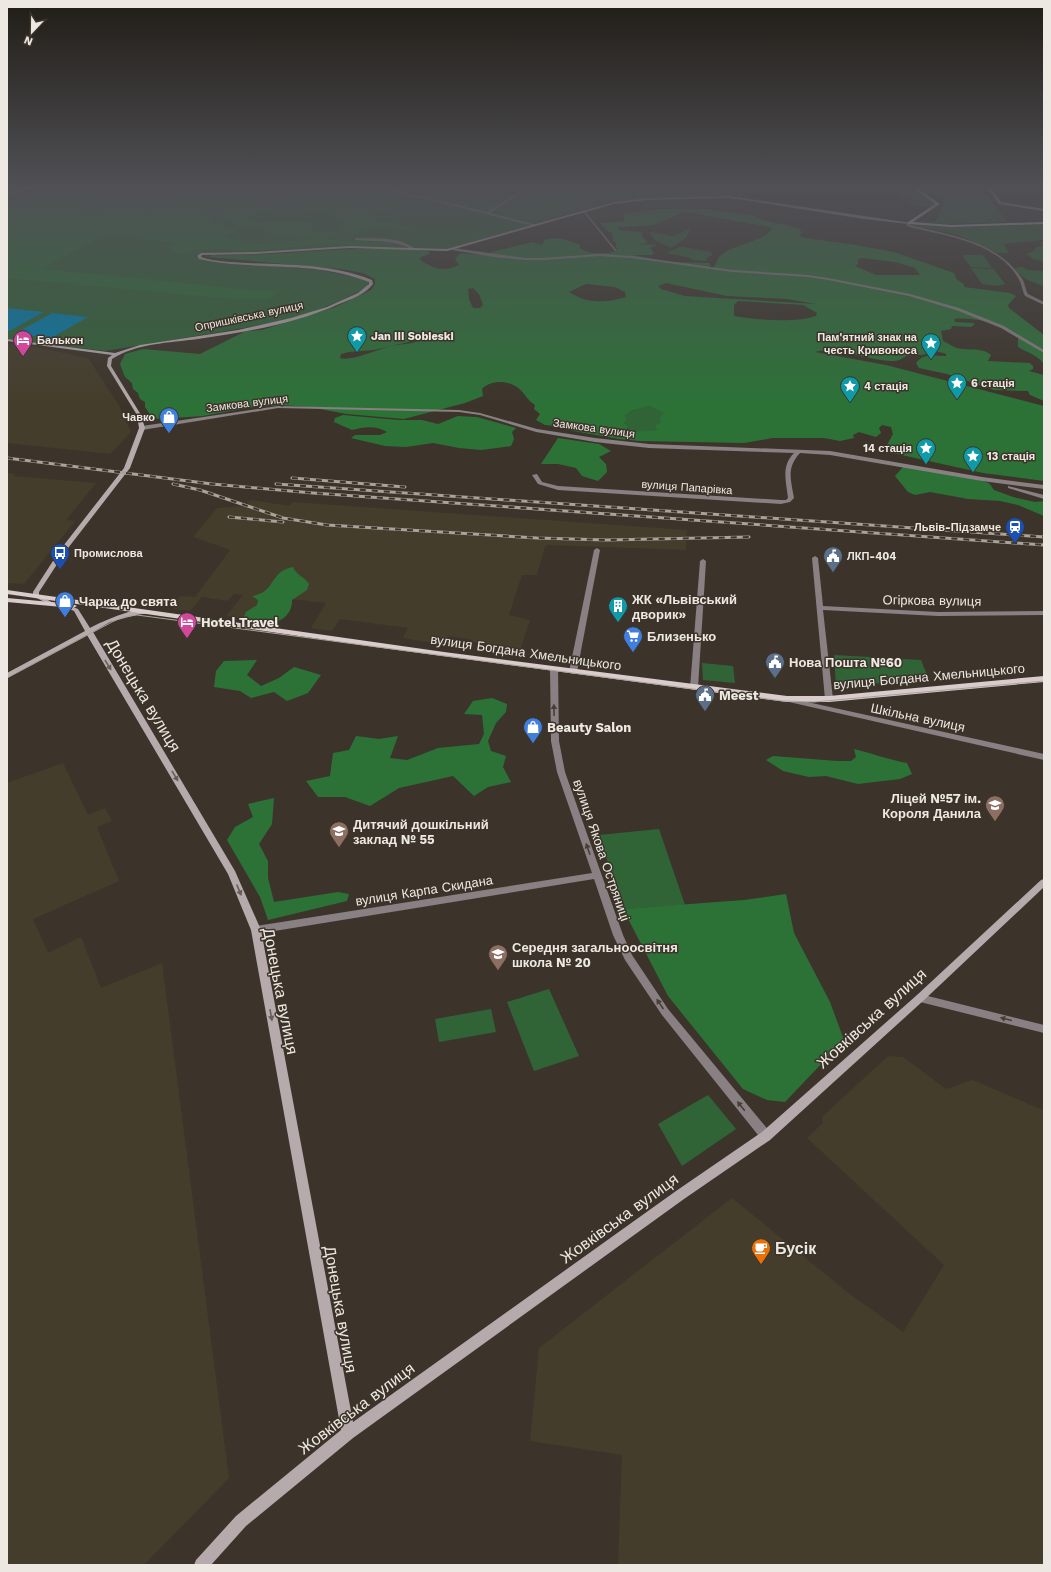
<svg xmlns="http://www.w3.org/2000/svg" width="1051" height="1572" font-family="'Work Sans',sans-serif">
  <rect width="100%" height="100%" fill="#3c342a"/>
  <!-- industrial -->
  <g fill="#443d2b">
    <polygon points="7,344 35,347 88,358 120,407 131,432 110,454 7,443"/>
    <polygon points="7,473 15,474 13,476 96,483 66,520 75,521 24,584 7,583"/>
    <polygon points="250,500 290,506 292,502 687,530 686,550 547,545 545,547 537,575 522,575 509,615 530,620 520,650 482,645 482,643 472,642 473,640 449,636 445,645 403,638 408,628 340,619 332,631 311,628 326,603 291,599 275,623 226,616 243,595 234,594 228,601 202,597 190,611 173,609 180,596 195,597 230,550 193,537 217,508 246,506"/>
    <polygon points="63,763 88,815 105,808 112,821 97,827 119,881 33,919 48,953 81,937 101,988 162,963 229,1478 144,1565 7,1565 7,783"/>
    <polygon points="888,1056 903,1057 946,1089 973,1080 1038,1108 1044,1109 1044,1565 618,1565 622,1455 530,1441 539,1348 732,1198 851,1295 903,1332 944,1265 807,1138 823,1123 822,1117"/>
  </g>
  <!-- green -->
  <g fill="#306437">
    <polygon points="7,187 740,187 731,196 639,199 609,202 448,249 350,246 250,252 203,253 196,256 197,258 211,261 319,270 366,279 369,283 366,288 338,302 310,313 274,323 105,351 7,339"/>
    <path d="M902,187H914V189L936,203C929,210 916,206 909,202L910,197L898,196Z"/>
    <polygon points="924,187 981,187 1007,222 948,224 922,222 921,221 935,222 945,203"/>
    <polygon points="1044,224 1044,240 1004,244 1009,253 998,253 958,235 913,225 947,227"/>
    <polygon points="690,228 686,238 671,248 655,240 649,233 652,232 673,236"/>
    <polygon points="1040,242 1044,242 1044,266 1042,261 1033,259 1026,254 1034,251 1036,247 1043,246"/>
    <polygon points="679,247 684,247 711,252 712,255 707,258 706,261 692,260 691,258 667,253"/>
    <polygon points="962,255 983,255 992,268 971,267"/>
    <path d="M1022,267L1028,270L1044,271V286C1032,282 1021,279 1015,268Z"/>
    <polygon points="971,268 994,269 1005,284 998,286 982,284"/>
    <path d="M649,406L665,413L657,430C645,432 631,436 623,424L627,420L625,416L631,411Z"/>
    <polygon points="834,655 921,660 929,680 836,686"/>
    <polygon points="702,663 733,666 735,683 703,680"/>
    <polygon points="659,829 685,905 623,909 599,835"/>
    <polygon points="549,989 579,1056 534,1071 507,1002"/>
    <polygon points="491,1009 496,1032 439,1042 435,1019"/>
    <polygon points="708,1095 736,1129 682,1166 658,1124"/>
  </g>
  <!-- forest -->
  <g fill="#2c7237" fill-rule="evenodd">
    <path d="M100,187L124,188L96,197L79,207L93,211L120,205L147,209L202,197L219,196L229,190L245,187H271L264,188L256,192L266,198V201L254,203L251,208H272L277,213L247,216L256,223C276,220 293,220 313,223L312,233L335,232L341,235C325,243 279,235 261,231L268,228C260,226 253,229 246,228C237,226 229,222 222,218L223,209L217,206L202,209L208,211L211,222L237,230L226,237L255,244L315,239L391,243L403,246L326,245L244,251L219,249L195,250L179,255L169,247L172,243L119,235L102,237L41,269L185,283L235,289L280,291L268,299H235L7,278V208L29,205L64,191L77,192Z"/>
    <path d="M331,187H362L393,191L397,193L379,200H397L401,209L371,215L377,220L372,223H394L413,227L401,231L387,228H369L357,234L337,232L348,224L344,222V218L333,216L339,215L313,213L299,210L301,208L296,204V202L308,200L307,197L322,195L319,193L323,191L333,190L331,189ZM363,197L388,203C382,207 375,211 367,208L370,206L354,200Z"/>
    <path d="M556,187H577L581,194L589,197C569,203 552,208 531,206C540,199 549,196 556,187Z"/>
    <polygon points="705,187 740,187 733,193 716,193"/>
    <path d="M448,201C458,199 469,205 480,206C487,207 492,202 498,206L487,211Z"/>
    <path d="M660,209H708L756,216L762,220L799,228L802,233L799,235L804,238L850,244L894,252L954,273L957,280L964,284V287L1010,293L1016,296L1008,305L1009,308L1044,335V365C1040,356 1026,352 1018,347V338C1014,335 1012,333 1008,330C998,322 967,317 954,319L955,322L974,323V325L971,327L952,326L951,329L941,331L943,341C948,343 950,345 954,347C966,352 981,346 991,355L988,361L1030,363L1033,366V369L1029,371L1044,375V401L1030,395L1028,391L994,390L947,374L919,368L916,363C923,353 935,356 946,356V354C936,350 931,353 922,355C917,355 911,354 906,356C902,359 898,361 892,361C868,361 838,346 815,352L886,365L1044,406V481L983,473L888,452L887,445L893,434L891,427L882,425L879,428L881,433L876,437L859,432L853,435L854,438L840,441L824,438H773L744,443L640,441L619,439L573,431L556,426L545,425L536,420L540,414L534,409L535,405C527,400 524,392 517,387C507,380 490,380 482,389L483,396L465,403L404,419L347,414L309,407L281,405L253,407L203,416L159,419L152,417L145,407V402L140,399L138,393L133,389L132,383L125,377L120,364L125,354L143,349L200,354L246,331L262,330L335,307L371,290L375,284V279L363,273L341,269L208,257L212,255C284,257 355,243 428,251L430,254L421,257L420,260C432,268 444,273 459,265L455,259L459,254C473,253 482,258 495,251L533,242L541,245L544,243L543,241C553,235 569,240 580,245V248C588,255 607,254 617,251L616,243L613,241L612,233L607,231L600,223L625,221L623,214ZM685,212L769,227L772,229C762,242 732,245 721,255C717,259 716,265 713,268L707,267L711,266L709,263L669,262L633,255H652L654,253L650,248L656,245L637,244L648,243L641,236L643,234L641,232L619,230L618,228L621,227L653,225ZM863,258L895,262L915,268L920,275H876L855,266L858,264V259ZM666,283L727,296L787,299L816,304L685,296L661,289L658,286ZM586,284L615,287L625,292L626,297C606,303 587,304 569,292ZM473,288L479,294L483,305L480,308H473L469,299L468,289ZM738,301L803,305L817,313L816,316C797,323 754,320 734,316V305ZM421,339C417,343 405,344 398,345C383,346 353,362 340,358L341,354L349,352L374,350ZM649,406L664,413L660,417L661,422L655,426L657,430L634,432L627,429V425L623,424L627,420L625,416L631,411Z"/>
    <path d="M343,415L398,420H422L438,424L458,416L477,417L516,428L512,432L514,439L511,446L481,450L459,448L433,443L406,447L385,446L351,438L355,435H380L387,432C375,425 364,427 352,430L334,422L335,418Z"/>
    <polygon points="558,438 599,444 611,451 599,457 606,464 607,472 598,481 582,476 576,468 558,464 541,464"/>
    <polygon points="903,467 971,478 989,483 994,490 1013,497 1035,502 1044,501 1044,516 1018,505 1000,501 968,499 930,492 915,495 908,492 895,476"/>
    <path d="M293,567C296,575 305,577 309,584L307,590L292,600C293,624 259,631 243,618L246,612L257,605L258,600L252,596C277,592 268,572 293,567Z"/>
    <polygon points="257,660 247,675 261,686 279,678 294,667 321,675 308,693 287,701 274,692 251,698 240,691 214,687 216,671 224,661"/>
    <polygon points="492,698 507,704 506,712 496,723 488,741 491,751 506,756 503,767 511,782 488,787 474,796 453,776 399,788 370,806 345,797 318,797 306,781 330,776 333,753 349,750 356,736 379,739 398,736 390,758 407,760 438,748 479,744 484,734 482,715 464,714 473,701"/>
    <path d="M854,749C872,753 889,760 907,763L912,774L900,779L858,784L826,776L809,777L783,771L766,760L773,756L837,761H851L856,757Z"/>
    <polygon points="274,798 272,824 259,844 268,861 268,878 274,902 338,892 349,894 347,901 268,920 260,897 227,840 235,827 253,817 248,804"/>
    <polygon points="786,894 794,933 830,1002 844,1040 785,1102 767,1100 743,1089 668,996 623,909 744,900"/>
  </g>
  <!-- water -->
  <g fill="#017fac">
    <polygon points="7,308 44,312 7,332"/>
    <polygon points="52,313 88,317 51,338 14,334"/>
  </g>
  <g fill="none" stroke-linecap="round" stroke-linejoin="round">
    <!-- street -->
    <g fill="#888082" fill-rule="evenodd">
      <polygon points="31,187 35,187 7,197 7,195"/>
      <polygon points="378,187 383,187 487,212 527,187 530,187 490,213 536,225 534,226"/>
      <polygon points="745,187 748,187 736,199 734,199"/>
      <polygon points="582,210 584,210 617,251 615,251"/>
      <path d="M908,222H910V225H911C950,235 996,241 1021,277C1025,282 1025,289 1028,294L1044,302V305L1025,296C1022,290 1022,284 1018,278C997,242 946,236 909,227L906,225Z"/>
      <path d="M356,238C375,239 398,236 414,248L411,249C393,239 374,242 355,240Z"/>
      <polygon points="453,248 525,258 543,258 599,254 632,256 732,270 808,275 828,278 910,294 959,308 1004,326 1044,350 1044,353 1001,328 956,310 909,296 828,280 808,277 732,272 632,258 599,256 543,260 525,260 494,257 452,250"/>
      <path d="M278,406L459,410L480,413L537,429L595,438L649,444L830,451L982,477L1044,485V489L982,481L830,455L800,453C786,468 791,480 794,498L790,502L781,504L558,490L538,484L532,475L537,474L542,482L558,486L781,500H786L788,498C786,481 781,466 794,453L649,448L595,442L536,432L480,415L459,412L278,408L142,430L139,428L142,426Z"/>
      <polygon points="1008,486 1044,495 1044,499 1008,488"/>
      <polygon points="597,548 600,550 577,672 573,674 569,672 594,550"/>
      <polygon points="815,556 818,558 823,606 938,612 1044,611 1044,615 938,616 823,610 833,699 829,701 825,699 812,558"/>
      <polygon points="703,559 706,561 698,688 694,690 690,688 700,561"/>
      <polygon points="552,667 554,667 558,669 559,741 565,772 623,935 632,955 668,1009 770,1132 771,1136 770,1140 766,1141 762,1140 662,1015 625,960 613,935 594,879 256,934 253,933 251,930 253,927 256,926 592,873 557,772 551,741 550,669"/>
      <polygon points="786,698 789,698 1044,754 1044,760 789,702 786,702 785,700"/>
      <polygon points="920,994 1044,1025 1044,1033 920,1002 917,1001 915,998 917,995"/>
    </g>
    <!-- secondary -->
    <g fill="#b6aaac" fill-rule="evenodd">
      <path d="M730,196L911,223L909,224L864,219L730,198L648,200L614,204L447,251L349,248L255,254L202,255L201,257C216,262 232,262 247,263C290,265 333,264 372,280L373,284C365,295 351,299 339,304C295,324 246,332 198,339C169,343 137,343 112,359L111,366L141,415L145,428L130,468L65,552L39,592V595L55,604L54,605H50L33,596V592L60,550L124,468L139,428L137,415L107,366L108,358L112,355L7,341V339L115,353L140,345L238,330L291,318L327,307L358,293L369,284V282C318,261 262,270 209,261L199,259L197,256L201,253L255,252L349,246L447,249L614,202L648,198Z"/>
      <path d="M63,603L78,609L90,628C101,622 139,604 150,612L149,613L136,615L110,622L93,632L235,871L261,930L353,1422L676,1191L762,1132L917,995L1041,880L1044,879V887L923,1001L770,1140L684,1199L353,1438L246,1526L211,1565H194L196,1560L236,1516L341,1430L251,930L228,874L87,635L7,678V673L85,631L74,611L61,606L60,605Z"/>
    </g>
    <!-- primary -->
    <g fill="#dacbcd" fill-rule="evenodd">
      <polygon points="917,187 921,187 920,190 940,204 913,222 951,225 1044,222 1044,224 951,227 908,224 908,222 935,204 917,191"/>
      <polygon points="986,187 990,187 1001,202 1044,209 1044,211 999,204"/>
      <polygon points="7,590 444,652 787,696 829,696 1044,676 1044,682 829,702 787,702 375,647 7,594"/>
      <polygon points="7,598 73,604 77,606 73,608 7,602"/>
    </g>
    <!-- tram -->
    <g stroke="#a9a39b" stroke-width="1">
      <polyline points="986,187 1000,203 1044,210"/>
      <polyline points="7,678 112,622 123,617 137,615 783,701 814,702 1044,681"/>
    </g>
    <!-- rail casing -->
    <g stroke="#a9a39b" stroke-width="3">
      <g id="rail">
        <polyline points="7,458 212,484 313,493 1044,545"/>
        <polyline points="292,478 405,487"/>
        <polyline points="173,484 200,490 283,518 327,525 537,538 607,540 749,537"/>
        <polyline points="276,484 1044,537"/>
        <polyline points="229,517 283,522"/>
      </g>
    </g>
    <!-- rail -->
    <use href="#rail" stroke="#3c342a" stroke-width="2" stroke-dasharray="6" stroke-linecap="butt"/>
  </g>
  <!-- one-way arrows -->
  <defs><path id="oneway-solid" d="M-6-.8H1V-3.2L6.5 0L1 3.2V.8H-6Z"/></defs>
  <g fill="#675d58">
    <use href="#oneway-solid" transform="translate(108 665) rotate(59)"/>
    <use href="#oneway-solid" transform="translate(175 776) rotate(59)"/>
    <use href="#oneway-solid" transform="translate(239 890) rotate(67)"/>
    <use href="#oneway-solid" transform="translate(271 1015) rotate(80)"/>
  </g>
  <g fill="#473f37">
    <use href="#oneway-solid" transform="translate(554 710) rotate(-91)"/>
    <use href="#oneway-solid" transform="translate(588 849) rotate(-109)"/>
    <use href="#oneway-solid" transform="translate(660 1004) rotate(-124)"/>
    <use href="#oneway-solid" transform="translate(1006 1019) rotate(-166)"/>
    <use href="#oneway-solid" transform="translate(741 1106) rotate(-129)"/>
  </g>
  <!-- sky -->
  <linearGradient id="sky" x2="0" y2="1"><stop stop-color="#211d17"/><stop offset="0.46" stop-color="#505055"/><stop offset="1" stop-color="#505055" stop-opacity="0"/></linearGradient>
  <rect width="1051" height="407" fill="url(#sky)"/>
  <!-- icons -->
  <defs>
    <g id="sight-pin" transform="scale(1)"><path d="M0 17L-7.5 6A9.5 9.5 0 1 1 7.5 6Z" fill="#0f9aa8" stroke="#3c342a"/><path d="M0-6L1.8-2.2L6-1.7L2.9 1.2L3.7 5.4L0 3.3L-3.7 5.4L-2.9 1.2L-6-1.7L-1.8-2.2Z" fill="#fff"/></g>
    <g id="hotel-pin" transform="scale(1)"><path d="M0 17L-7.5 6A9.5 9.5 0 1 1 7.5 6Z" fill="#d1479c" stroke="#3c342a"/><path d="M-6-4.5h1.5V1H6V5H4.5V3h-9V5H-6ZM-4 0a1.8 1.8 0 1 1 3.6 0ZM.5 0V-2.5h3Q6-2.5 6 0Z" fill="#fff"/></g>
    <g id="shop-pin" transform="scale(1)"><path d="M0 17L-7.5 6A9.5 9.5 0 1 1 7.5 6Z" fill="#3f7fe0" stroke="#3c342a"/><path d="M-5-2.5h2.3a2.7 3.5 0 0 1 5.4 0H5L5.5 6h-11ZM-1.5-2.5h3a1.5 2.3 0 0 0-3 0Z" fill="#fff"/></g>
    <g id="station-pin" transform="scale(1)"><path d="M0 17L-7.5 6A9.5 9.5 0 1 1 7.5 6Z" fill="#1a4fb4" stroke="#3c342a"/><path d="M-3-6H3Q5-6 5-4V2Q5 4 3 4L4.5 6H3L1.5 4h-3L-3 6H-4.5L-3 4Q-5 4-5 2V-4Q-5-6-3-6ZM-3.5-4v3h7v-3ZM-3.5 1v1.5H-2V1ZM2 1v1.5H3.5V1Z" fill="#fff"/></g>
    <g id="bus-pin" transform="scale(1)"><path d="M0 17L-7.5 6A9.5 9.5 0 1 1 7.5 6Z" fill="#1a4fb4" stroke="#3c342a"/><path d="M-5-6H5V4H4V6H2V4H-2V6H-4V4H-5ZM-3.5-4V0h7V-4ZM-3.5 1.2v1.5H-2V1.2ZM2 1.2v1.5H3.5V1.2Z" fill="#fff"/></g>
    <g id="civic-pin" transform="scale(1)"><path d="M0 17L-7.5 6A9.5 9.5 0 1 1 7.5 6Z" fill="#5c6f8a" stroke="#3c342a"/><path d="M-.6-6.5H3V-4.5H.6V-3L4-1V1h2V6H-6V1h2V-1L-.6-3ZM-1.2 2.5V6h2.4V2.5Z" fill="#fff"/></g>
    <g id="building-pin" transform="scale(1)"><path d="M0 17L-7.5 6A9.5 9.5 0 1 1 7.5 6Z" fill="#0f9aa8" stroke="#3c342a"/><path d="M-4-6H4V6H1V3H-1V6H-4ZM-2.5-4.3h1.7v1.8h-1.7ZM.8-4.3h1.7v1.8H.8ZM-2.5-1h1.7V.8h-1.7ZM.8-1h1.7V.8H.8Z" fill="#fff"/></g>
    <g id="supermarket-pin" transform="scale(1)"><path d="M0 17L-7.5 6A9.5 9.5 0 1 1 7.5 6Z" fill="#3f7fe0" stroke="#3c342a"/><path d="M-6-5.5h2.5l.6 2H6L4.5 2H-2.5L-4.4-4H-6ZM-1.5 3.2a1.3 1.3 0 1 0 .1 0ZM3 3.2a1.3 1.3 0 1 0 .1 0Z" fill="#fff"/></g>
    <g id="school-pin" transform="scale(1)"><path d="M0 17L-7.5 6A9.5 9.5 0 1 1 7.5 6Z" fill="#8d6e63" stroke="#3c342a"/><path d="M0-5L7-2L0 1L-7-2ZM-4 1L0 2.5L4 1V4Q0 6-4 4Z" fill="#fff"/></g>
    <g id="cafe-pin" transform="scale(1)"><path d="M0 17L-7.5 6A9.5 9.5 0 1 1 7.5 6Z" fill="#e8710a" stroke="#3c342a"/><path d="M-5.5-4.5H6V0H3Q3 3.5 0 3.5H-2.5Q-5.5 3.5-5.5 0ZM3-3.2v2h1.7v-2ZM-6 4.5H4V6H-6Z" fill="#fff"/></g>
  </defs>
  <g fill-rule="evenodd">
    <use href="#sight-pin" x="357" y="336"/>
    <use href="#hotel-pin" x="23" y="340"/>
    <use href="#sight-pin" x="931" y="343"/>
    <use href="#sight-pin" x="957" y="383"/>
    <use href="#sight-pin" x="850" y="386"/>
    <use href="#shop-pin" x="169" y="417"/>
    <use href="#sight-pin" x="926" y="448"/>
    <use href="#sight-pin" x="973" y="456"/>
    <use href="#station-pin" x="1015" y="527"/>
    <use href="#bus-pin" x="60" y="553"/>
    <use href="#civic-pin" x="833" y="556"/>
    <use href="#shop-pin" x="65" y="601"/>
    <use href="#building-pin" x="618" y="606"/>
    <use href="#hotel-pin" x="187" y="622"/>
    <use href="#supermarket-pin" x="633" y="636"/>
    <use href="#civic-pin" x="775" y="662"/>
    <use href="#civic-pin" x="705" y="695"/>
    <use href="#shop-pin" x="533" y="727"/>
    <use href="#school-pin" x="995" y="805"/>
    <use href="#school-pin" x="339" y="831"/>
    <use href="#school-pin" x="498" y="954"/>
    <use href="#cafe-pin" x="761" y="1248"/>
  </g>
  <g text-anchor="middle" stroke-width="3" stroke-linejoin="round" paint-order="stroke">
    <!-- far-street labels -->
    <g font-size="11" fill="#ede8e2" stroke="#3c342a">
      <text transform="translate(249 316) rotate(-12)" y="4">Опришківська вулиця</text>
      <text transform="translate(247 403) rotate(-7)" y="4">Замкова вулиця</text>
      <text transform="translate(594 428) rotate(8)" y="4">Замкова вулиця</text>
      <text transform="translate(687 487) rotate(4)" y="4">вулиця Папарівка</text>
    </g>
    <!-- far-poi labels -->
    <g font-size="11" font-weight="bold" fill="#ede8e2" stroke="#3c342a" text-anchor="start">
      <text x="371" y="340">Jan III Sobieski</text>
      <text x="917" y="341" text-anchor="end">Пам'ятний знак на<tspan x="917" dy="13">честь Кривоноса</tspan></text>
      <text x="37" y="344">Балькон</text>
      <text x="971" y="387">6 стація</text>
      <text x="864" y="390">4 стація</text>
      <text x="155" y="421" text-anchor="end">Чавко</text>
      <text x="912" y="452" text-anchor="end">14 стація</text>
      <text x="987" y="460">13 стація</text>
      <text x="1001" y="531" text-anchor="end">Львів-Підзамче</text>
      <text x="74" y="557">Промислова</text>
      <text x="847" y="560">ЛКП-404</text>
    </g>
    <!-- poi labels -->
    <g font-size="13" font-weight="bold" fill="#ede8e2" stroke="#3c342a" text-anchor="start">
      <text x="632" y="604">ЖК «Львівський<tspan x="632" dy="15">дворик»</tspan></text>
      <text x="79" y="606">Чарка до свята</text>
      <text x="201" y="627">Hotel Travel</text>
      <text x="647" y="641">Близенько</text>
      <text x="789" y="667">Нова Пошта №60</text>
      <text x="719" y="700">Meest</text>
      <text x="547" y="732">Beauty Salon</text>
      <text x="981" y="803" text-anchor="end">Ліцей №57 ім.<tspan x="981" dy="15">Короля Данила</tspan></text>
      <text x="353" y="829">Дитячий дошкільний<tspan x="353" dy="15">заклад № 55</tspan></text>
      <text x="512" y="952">Середня загальноосвітня<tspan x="512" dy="15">школа № 20</tspan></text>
    </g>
    <!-- street labels -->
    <g font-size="13" fill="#ede8e2" stroke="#3c342a">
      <text transform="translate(932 600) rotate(1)" y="5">Огіркова вулиця</text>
      <text transform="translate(526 652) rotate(8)" y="5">вулиця Богдана Хмельницького</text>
      <text transform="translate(929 676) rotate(-5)" y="5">вулиця Богдана Хмельницького</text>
      <text transform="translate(918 717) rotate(12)" y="5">Шкільна вулиця</text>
      <text transform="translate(602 850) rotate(71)" y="5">вулиця Якова Остряниці</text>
      <text transform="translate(424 890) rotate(-9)" y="5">вулиця Карпа Скидана</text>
    </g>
    <!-- near-street labels -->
    <g font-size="16" fill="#ede8e2" stroke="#3c342a">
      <text transform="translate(144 695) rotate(59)" y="6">Донецька вулиця</text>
      <text transform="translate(281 991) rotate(79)" y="6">Донецька вулиця</text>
      <text transform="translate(871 1018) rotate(-42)" y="6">Жовківська вулиця</text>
      <text transform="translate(619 1218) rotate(-36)" y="6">Жовківська вулиця</text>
      <text transform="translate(341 1309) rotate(80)" y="6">Донецька вулиця</text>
      <text transform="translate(356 1408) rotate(-37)" y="6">Жовківська вулиця</text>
    </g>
    <!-- near-poi labels -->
    <g font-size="16" font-weight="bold" fill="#ede8e2" stroke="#3c342a" text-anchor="start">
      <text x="775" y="1254">Бусік</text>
    </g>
  </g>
  <!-- border -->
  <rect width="1051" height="1572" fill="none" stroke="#ede8e2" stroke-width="16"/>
  <!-- north arrow -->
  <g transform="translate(32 32) rotate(202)" stroke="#3c342a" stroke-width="3" paint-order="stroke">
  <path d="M0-3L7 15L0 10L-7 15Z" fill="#ede8e2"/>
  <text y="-6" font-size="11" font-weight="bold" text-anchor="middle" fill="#ede8e2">N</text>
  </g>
</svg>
